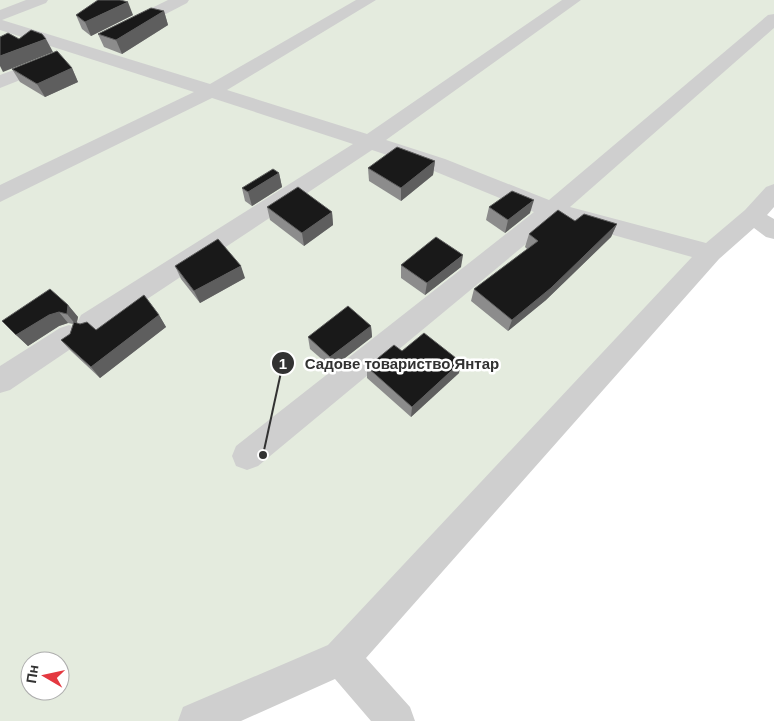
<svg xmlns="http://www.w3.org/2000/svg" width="774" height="721" font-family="Helvetica,sans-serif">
  <rect width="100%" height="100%" fill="#fff"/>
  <!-- green -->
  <path fill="#e4ebde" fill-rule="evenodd" d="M0,0H774V192L341,658L197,721H0ZM30,661H60V691H30Z"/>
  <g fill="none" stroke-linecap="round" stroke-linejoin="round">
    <!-- minor -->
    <g fill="#cfcfcf" fill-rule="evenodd">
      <polygon points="26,0 48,0 46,3 2,20 210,84 356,0 376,0 227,90 367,134 562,0 581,0 386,140 445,159 549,200 768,15 774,14 774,28 570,207 706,243 745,210 766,187 774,184 774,207 767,215 774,219 774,239 766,237 754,228 719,259 366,658 410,707 415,721 371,721 335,679 241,721 178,721 183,707 328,645 692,257 556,219 258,466 247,470 236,466 232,456 236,446 534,212 429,169 372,150 99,331 90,334 81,331 77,323 81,315 353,144 212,98 0,202 0,185 194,92 0,30 0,10"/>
      <polygon points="168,0 189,0 187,3 133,31 121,31 118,27 121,23"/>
      <polygon points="52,56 58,57 61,61 58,65 0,88 0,75"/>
      <polygon points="69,325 78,328 82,336 78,344 10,390 0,393 0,366 60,328"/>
    </g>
  </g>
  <!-- wall -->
  <g fill="#8c8c8c">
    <polygon points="164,11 168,25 122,54 104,47 98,34"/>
    <polygon points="76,15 133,15 91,36 82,29"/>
    <polygon points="72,68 78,82 45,97 20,82 12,69"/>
    <polygon points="435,161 433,175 401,201 369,181 368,168"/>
    <polygon points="279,173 282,187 252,206 245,201 242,188"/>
    <polygon points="267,207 332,212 333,225 304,246 270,220"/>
    <polygon points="489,207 530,213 505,233 486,220"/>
    <polygon points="575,221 617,224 611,237 546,300 508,331 471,301 474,289 527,249 525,247 529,234"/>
    <polygon points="401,265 461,267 425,295 401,278"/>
    <polygon points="175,266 245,278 200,303 181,279"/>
    <polygon points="68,305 78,317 77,323 96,330 159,315 166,327 100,378 71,351 61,340 70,334 73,324 68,323 59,326 28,346 2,321"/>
    <polygon points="371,326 372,337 332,368 310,349 308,337"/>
    <polygon points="402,351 459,373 411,417 367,378 367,367"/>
  </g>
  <!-- shaded-wall -->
  <g fill="#5e5e5e">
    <polygon points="128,2 133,15 91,36 85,22"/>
    <polygon points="164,11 168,25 122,54 116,40"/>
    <polygon points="46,39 53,52 3,72 0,66 0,56"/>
    <polygon points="72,68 78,82 45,97 37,84"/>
    <polygon points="435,161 433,175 401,201 401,188"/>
    <polygon points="279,173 282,187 252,206 248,192"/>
    <polygon points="534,200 530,213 505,233 508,220"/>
    <polygon points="332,212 333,225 304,246 302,233"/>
    <polygon points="617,224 611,237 546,300 508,331 512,320"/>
    <polygon points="463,255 461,267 425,295 427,283"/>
    <polygon points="241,266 245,278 200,303 194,291"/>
    <polygon points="68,305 78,317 76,325 67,314"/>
    <polygon points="59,312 68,323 59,326 28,346 16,335 49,315"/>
    <polygon points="159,315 166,327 100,378 91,367"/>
    <polygon points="371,326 372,337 332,368 330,357"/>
    <polygon points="461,362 459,373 411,417 412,407"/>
  </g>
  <!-- building -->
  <g fill="#191919" stroke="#5e5e5e">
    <polygon points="98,0 120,0 128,2 85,22 76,15"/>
    <polygon points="151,8 164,11 116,40 98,34"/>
    <polygon points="31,30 42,34 46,39 0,56 0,37 8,33 19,39"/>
    <polygon points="57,51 72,68 37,84 12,69"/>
    <polygon points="397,147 435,161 401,188 368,168"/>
    <polygon points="273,169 279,173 248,192 242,188"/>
    <polygon points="298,187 332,212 302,233 267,207"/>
    <polygon points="512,191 534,200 508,220 489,207"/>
    <polygon points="558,210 575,221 584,214 617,224 551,288 512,320 474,289 538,241 529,234"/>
    <polygon points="436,237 463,255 427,283 401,265"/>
    <polygon points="218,239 241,266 194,291 175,266"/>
    <polygon points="50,289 68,305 67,314 59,312 49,315 16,335 2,321"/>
    <polygon points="144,295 159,315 91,367 61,340 70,334 74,322 80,324 87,322 96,330"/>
    <polygon points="348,306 371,326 330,357 308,337"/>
    <polygon points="424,333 461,362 412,407 367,367 394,345 402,351"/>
  </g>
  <!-- callouts -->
  <path fill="none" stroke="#323232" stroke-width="2" d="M263 455L283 363"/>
  <g fill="#323232" stroke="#fff" stroke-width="2">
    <circle cx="263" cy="455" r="5"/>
    <circle cx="283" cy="363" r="12"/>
  </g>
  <g font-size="15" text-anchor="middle" font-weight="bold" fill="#fff">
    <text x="283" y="369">1</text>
  </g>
  <g font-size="15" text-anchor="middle" font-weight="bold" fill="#323232" stroke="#fff" stroke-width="5" stroke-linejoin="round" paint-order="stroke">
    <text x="402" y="369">Садове товариство Янтар</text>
  </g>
  <!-- north arrow -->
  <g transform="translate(45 676) rotate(279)"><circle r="24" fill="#ffffff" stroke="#adadad"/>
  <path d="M0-4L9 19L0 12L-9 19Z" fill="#e43840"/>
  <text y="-8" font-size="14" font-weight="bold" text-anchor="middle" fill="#323232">Пн</text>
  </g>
</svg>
